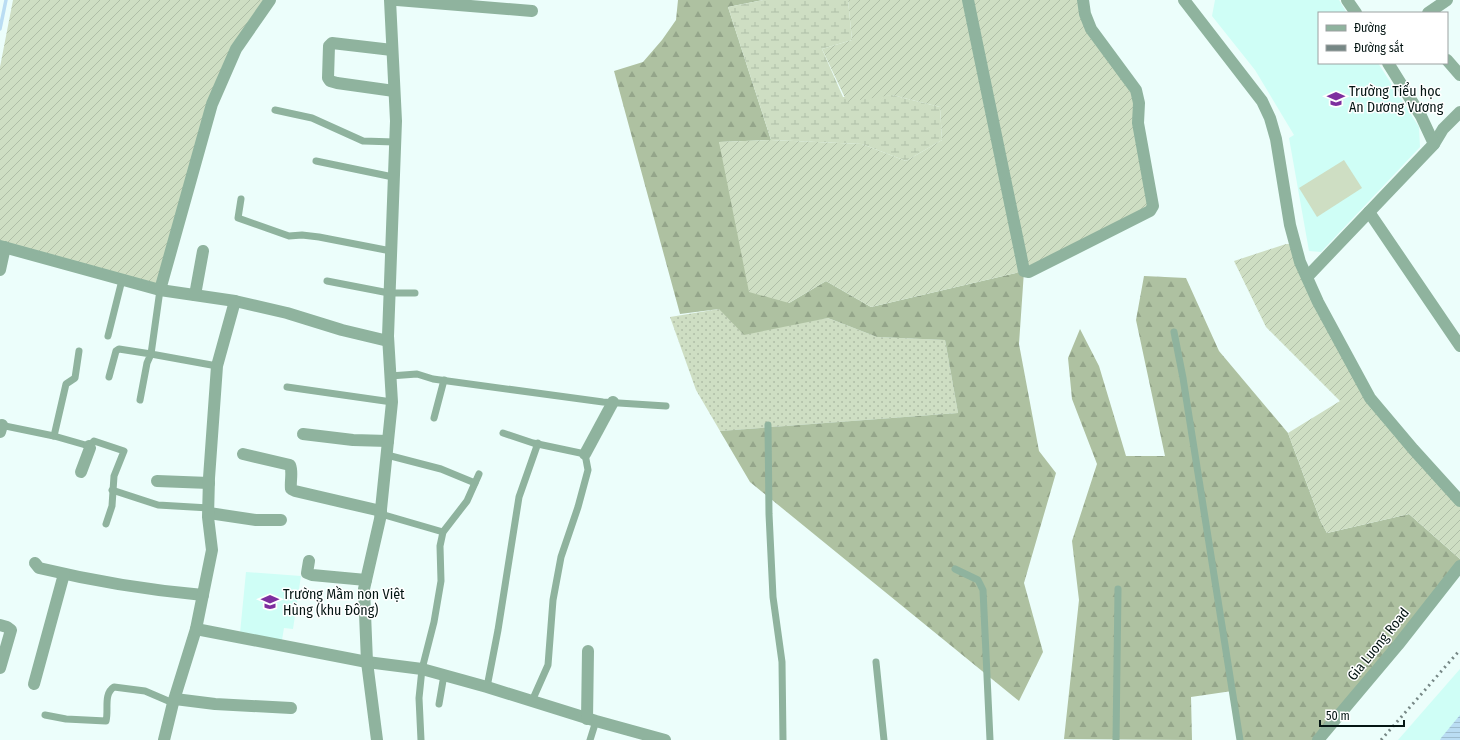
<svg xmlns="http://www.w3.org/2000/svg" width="1460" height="740" font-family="'Fira Sans Condensed',sans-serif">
  <defs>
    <pattern id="grass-dots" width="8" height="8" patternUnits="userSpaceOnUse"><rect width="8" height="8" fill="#cedec3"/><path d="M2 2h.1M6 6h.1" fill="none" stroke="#afbea7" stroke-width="1.8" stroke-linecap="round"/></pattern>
    <pattern id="forest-firs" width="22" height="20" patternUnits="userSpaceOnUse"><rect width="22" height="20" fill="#aec1a1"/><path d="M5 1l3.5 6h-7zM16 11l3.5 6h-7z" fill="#94a58a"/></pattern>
    <pattern id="wetland-marsh" width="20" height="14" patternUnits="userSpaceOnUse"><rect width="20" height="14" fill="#cedec3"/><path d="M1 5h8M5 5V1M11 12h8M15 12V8" fill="none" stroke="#afbea7"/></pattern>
    <pattern id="garden-furrows" width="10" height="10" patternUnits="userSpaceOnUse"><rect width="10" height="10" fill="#cedec3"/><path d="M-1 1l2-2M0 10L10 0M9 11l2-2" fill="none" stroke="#afbea7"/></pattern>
    <pattern id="water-rules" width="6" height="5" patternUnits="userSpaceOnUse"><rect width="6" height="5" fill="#baddf3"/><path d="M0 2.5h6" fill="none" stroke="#9ebdcf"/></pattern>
  </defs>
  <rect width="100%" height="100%" fill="#ecfefb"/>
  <!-- built -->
  <g fill="#cffef6">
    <polygon points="1215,0 1339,0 1347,13 1319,13 1319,63 1378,63 1419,127 1420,147 1321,252 1309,251 1289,138 1294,135 1255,70 1212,16"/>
    <polygon points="246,572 301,576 293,629 284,628 282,640 240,633"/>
    <polygon points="1460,669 1460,740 1398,740"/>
  </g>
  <!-- grass -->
  <polygon fill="url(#grass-dots)" points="719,309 801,322 828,318 877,337 945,340 958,413 720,431 696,390 670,317"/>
  <!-- forest -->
  <g fill="url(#forest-firs)">
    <polygon points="678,0 763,0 728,7 771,140 719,142 789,303 826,281 871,307 1024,271 1019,344 1039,451 1056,473 1024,583 1043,652 1019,701 750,482 720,431 958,413 945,340 877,337 828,318 744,335 719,309 680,314 614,71 643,62 662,40 676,20"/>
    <polygon points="1144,276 1186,278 1219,351 1288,433 1321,522 1327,533 1409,514 1460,559 1460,566 1318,740 1240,740 1232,691 1191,697 1192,740 1064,739 1079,600 1072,541 1097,464 1072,399 1068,358 1080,329 1099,366 1126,456 1165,456 1136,320"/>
  </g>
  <!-- wetland -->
  <polygon fill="url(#wetland-marsh)" points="763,0 848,0 852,40 822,49 843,97 892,95 940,107 942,140 906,161 862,144 771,140 728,7"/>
  <!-- garden -->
  <g fill="url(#garden-furrows)">
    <polygon points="13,0 270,0 236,49 213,104 160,290 0,244 0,67"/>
    <polygon points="848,0 1084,0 1087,21 1139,97 1153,206 1024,271 871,307 826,281 789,303 749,292 719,142 771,140 862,144 906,161 942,140 940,107 892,95 847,102 822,49 852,40"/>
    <polygon points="1286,244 1295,244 1370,398 1460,500 1460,559 1409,514 1327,533 1321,522 1288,433 1340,401 1266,327 1234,261"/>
  </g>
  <!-- pitch -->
  <polygon fill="#cedec3" points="1344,160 1362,188 1317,217 1299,188"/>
  <!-- water -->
  <polygon fill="url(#water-rules)" points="1460,715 1460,740 1440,740 1441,738"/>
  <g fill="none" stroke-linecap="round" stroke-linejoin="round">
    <!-- stream -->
    <polyline stroke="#baddf3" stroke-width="3.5" points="0,29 6,0"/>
    <!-- service -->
    <g stroke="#8fb39e" stroke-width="7">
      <polyline points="275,110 312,118 363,141 395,142"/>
      <polyline points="316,161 393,177"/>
      <polyline points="241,199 238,218 289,236 302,235 319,237 391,251"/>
      <polyline points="327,281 389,293 415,293"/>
      <polyline points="160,290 151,354 217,366"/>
      <polyline points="1174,332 1183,378 1240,740"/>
      <polyline points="108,336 122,280"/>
      <polyline points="390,376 417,374 433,379 603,402 666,406"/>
      <polyline points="109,377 116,351 119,349 151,354 147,363 140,400"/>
      <polyline points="287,387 392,402"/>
      <polyline points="434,418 444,380"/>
      <polyline points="0,425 54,436 89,446 94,441 124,451 114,476 112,506 106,524"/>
      <polyline points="768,425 769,514 773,597 782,662 783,740"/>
      <polyline points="503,433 533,443 585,454 588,470 578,507 561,557 553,600 548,665 532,701"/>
      <polyline points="54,436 66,384 75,378 79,351"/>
      <polyline points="387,455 441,469 475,483"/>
      <polyline points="112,490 158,505 209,508"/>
      <polyline points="381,514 443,532"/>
      <polyline points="955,569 978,580 983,590 990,740"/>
      <polyline points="876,662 884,740"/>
      <polyline points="487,687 498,630 519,497 538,443"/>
      <polyline points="439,704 444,675"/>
      <path d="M45,715L66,719L106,721C109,710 103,694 114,687L145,691L173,703"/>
      <polyline points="421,740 419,698 422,669 434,622 441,581 440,546 443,532 467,501 479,474"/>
      <polyline points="590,740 596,721"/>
      <polyline points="1116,740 1118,589"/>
    </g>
    <!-- minor -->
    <g stroke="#8fb39e" stroke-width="12">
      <polyline points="397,0 532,11"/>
      <polyline points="968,0 1021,256 1024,271 1029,272 1150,211 1153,206 1138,123 1139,103 1136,90 1091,29 1085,14 1083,0"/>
      <polyline points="1184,0 1262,101 1270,118 1276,139 1290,225 1300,262 1318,302 1370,398 1413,449 1460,501"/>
      <polyline points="1347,0 1356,13"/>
      <polyline points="1428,13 1447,0"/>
      <polyline points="392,50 332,43 329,46 328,78 330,81 337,83 394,91"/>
      <polyline points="1447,60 1460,75"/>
      <polyline points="1434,144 1443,129 1460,112"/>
      <polyline points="1369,212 1460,346"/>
      <polyline points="0,246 160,290 235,301 287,313 342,330 388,341"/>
      <polyline points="0,270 5,247"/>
      <polyline points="1307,277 1434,144 1421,116 1388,63"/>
      <polyline points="160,290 212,104 236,49 270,0"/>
      <polyline points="195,295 203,251"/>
      <polyline points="0,432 2,425"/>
      <polyline points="303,434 353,440 388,441"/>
      <path d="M243,454L290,465C293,472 290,481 291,489L295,491L381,511"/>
      <polyline points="585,454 613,402"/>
      <polyline points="81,472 90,448 89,446"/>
      <polyline points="157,481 209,483"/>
      <polyline points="209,513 256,520 281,520"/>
      <polyline points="309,561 307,573 312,575 366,580"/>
      <path d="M35,563L39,568C93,581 147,590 203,595"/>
      <polyline points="0,625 7,627 11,630 0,668"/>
      <polyline points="196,629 367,662 422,669 487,687 596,721 665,740"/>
      <polyline points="34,684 64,574"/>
      <polyline points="175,699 215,704 291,708"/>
      <polyline points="587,719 588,651"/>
      <polyline points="164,740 173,703 196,629 212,550 208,517 209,478 217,366 235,301"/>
      <polyline points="377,740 367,662 364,589 380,519 392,402 388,336 396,121 390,0"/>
    </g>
    <!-- tertiary -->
    <polyline stroke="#8fb39e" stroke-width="12" points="1318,740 1398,645 1460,566"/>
    <!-- rail -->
    <polyline stroke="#768785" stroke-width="3" stroke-dasharray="2 4" stroke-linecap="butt" points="1381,740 1460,650"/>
  </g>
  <!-- icons -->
  <defs>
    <g id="school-bare" transform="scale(1.38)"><path d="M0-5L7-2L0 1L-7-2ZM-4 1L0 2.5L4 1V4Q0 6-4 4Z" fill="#7d2f9f" stroke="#fff" stroke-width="2.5" paint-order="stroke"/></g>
  </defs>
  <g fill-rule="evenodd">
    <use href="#school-bare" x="1336" y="99"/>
    <use href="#school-bare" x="270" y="602"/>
  </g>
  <g text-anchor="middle" stroke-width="3" stroke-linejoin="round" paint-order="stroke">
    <!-- poi labels -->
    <g font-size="14" fill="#041513" stroke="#fff" text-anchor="start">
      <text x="1349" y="96">Trường Tiểu học<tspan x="1349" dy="16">An Dương Vương</tspan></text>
      <text x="283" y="599">Trường Mầm non Việt<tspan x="283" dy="16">Hùng (khu Đông)</tspan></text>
    </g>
    <!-- street labels -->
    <g font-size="14" fill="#041513" stroke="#fff">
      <text transform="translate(1378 644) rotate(-51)" y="5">Gia Luong Road</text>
    </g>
  </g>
  <!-- legend -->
  <rect x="1318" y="12" width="130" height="52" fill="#ffffff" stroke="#9ba1a1"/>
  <rect x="1326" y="25" width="20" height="6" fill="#8fb39e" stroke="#9ba1a1"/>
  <text x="1354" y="32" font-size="12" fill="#041513">Đường</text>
  <rect x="1326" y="45" width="20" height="6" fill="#768785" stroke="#9ba1a1"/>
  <text x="1354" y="52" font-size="12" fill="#041513">Đường sắt</text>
  <!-- scale -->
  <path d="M1320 720v6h84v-6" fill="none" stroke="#041513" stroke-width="2"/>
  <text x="1326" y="720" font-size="12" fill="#041513" stroke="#ffffff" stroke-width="3" paint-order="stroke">50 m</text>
</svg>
